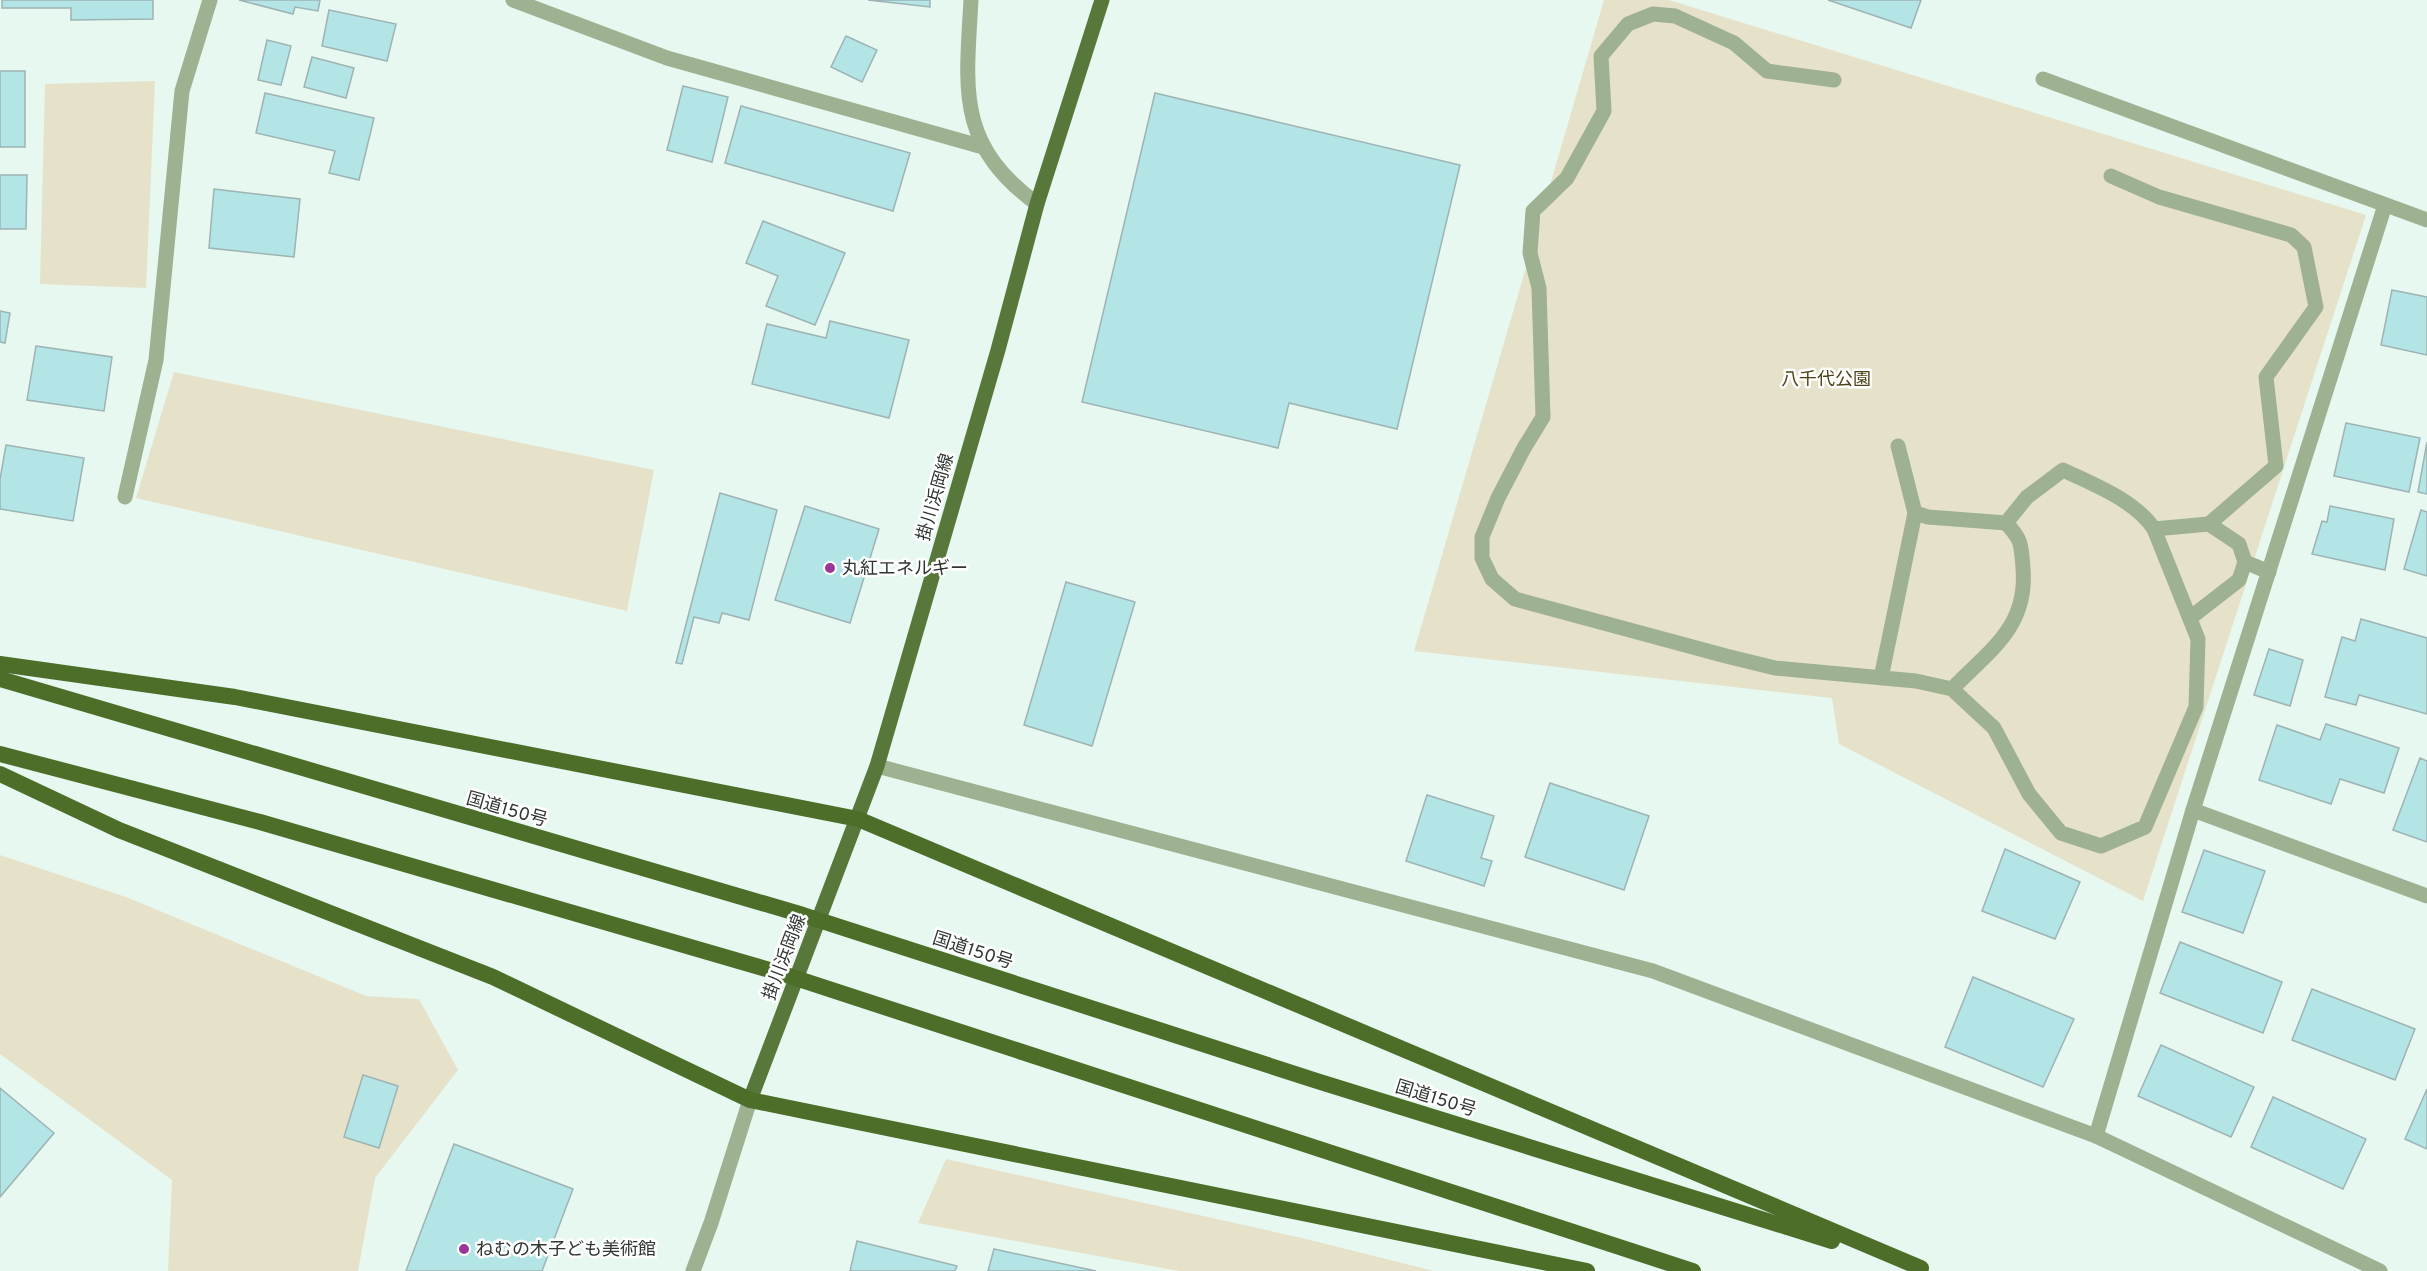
<svg xmlns="http://www.w3.org/2000/svg" width="2427" height="1271" font-family="Overpass,'Noto Sans JP',sans-serif">
  <rect width="100%" height="100%" fill="#e6f8ef"/>
  <!-- green -->
  <g fill="#e6e2ca">
    <polygon points="1604,0 1669,0 2366,215 2143,901 1839,744 1832,698 1414,651"/>
    <polygon points="155,81 146,288 40,284 45,84"/>
    <polygon points="174,372 654,470 627,611 136,498"/>
    <polygon points="0,855 126,897 366,996 419,999 458,1070 375,1178 358,1271 168,1271 172,1180 0,1054"/>
    <polygon points="946,1159 1302,1238 1434,1271 1179,1271 918,1223"/>
  </g>
  <!-- building -->
  <g fill="#b3e5e6" stroke="#9eb3b3" stroke-width="1.5">
    <polygon points="2,0 153,0 153,19 71,20 71,8 2,8"/>
    <polygon points="239,0 320,0 318,11 295,7 293,14"/>
    <polygon points="868,0 930,0 930,7"/>
    <polygon points="1828,0 1921,0 1911,28"/>
    <polygon points="329,10 396,24 387,61 322,46"/>
    <polygon points="846,36 877,50 862,82 831,67"/>
    <polygon points="267,40 291,46 281,85 258,80"/>
    <polygon points="312,57 354,68 346,98 304,87"/>
    <rect x="0" y="71" width="25" height="76"/>
    <polygon points="683,86 728,97 712,162 667,150"/>
    <polygon points="265,93 374,118 359,180 329,173 335,151 256,133"/>
    <polygon points="1155,93 1460,165 1397,429 1289,403 1278,448 1082,402"/>
    <polygon points="741,106 910,153 893,211 725,163"/>
    <polygon points="0,175 27,175 26,229 0,229"/>
    <polygon points="214,189 300,199 294,257 209,248"/>
    <polygon points="763,221 845,253 815,325 766,306 778,276 746,263"/>
    <polygon points="2392,290 2427,297 2427,355 2381,345"/>
    <polygon points="0,311 10,313 5,343 0,342"/>
    <polygon points="830,321 909,340 889,418 752,384 767,324 826,338"/>
    <polygon points="36,346 112,357 104,411 27,400"/>
    <polygon points="2346,423 2420,438 2409,492 2334,476"/>
    <polygon points="2427,442 2427,494 2418,492"/>
    <polygon points="6,445 84,458 73,521 0,509 0,479"/>
    <polygon points="720,493 777,510 749,620 722,613 719,623 694,617 682,664 676,663"/>
    <polygon points="805,506 879,529 850,623 775,600"/>
    <polygon points="2330,506 2394,519 2385,570 2312,554 2322,521 2327,522"/>
    <polygon points="2421,510 2427,512 2427,576 2404,569"/>
    <polygon points="1066,582 1135,602 1092,746 1024,725"/>
    <polygon points="2361,619 2427,638 2427,714 2359,695 2356,705 2325,697 2342,637 2355,641"/>
    <polygon points="2269,649 2303,660 2290,706 2254,695"/>
    <polygon points="2326,724 2399,748 2384,793 2340,779 2331,804 2259,780 2277,725 2320,740"/>
    <polygon points="2420,758 2427,761 2427,842 2393,830"/>
    <polygon points="1550,783 1649,816 1624,890 1525,857"/>
    <polygon points="1427,795 1494,816 1481,858 1492,861 1484,886 1406,861"/>
    <polygon points="2005,849 2080,882 2055,939 1982,911"/>
    <polygon points="2204,850 2265,871 2243,933 2182,912"/>
    <polygon points="2180,942 2282,982 2263,1033 2160,993"/>
    <polygon points="1973,977 2074,1019 2043,1087 1945,1047"/>
    <polygon points="2312,989 2415,1029 2395,1080 2292,1040"/>
    <polygon points="2161,1045 2254,1087 2231,1137 2138,1096"/>
    <polygon points="363,1075 398,1086 379,1148 344,1137"/>
    <polygon points="0,1088 54,1133 0,1197"/>
    <polygon points="2427,1089 2427,1149 2405,1139"/>
    <polygon points="2273,1097 2366,1139 2343,1189 2251,1147"/>
    <polygon points="454,1144 573,1189 542,1271 406,1271"/>
    <polygon points="857,1241 957,1266 955,1271 850,1271"/>
    <polygon points="994,1249 1096,1271 988,1271"/>
  </g>
  <g fill="none" stroke-linecap="round" stroke-linejoin="round">
    <!-- service -->
    <g stroke="#9eb190" stroke-width="15">
      <path d="M1834,80L1767,71L1734,43L1675,16L1653,14L1628,24L1601,56L1604,111L1567,178L1533,211L1530,253L1539,288L1543,417L1524,448L1498,498L1482,537V558L1492,579L1515,599L1726,656L1775,668L1916,681L1952,689L1994,728L2029,794L2061,833L2101,846L2145,827L2196,707L2198,639L2154,529C2136,501 2093,484 2063,470L2027,497L2006,523L1928,517L1915,513L1881,678"/>
      <polyline points="2111,176 2159,197 2291,235 2304,247 2316,307 2266,377 2276,466 2209,524 2154,529"/>
      <polyline points="1898,446 1915,513"/>
      <polyline points="2209,524 2239,544 2245,562 2269,572"/>
      <polyline points="2190,618 2239,580 2245,562"/>
      <path d="M1952,689C1990,650 2028,627 2023,568C2021,544 2022,540 2006,523"/>
    </g>
    <!-- minor -->
    <g stroke="#9eb190" stroke-width="15">
      <polyline points="513,0 667,58 983,147"/>
      <path d="M971,0C966,90 956,144 1037,204"/>
      <polyline points="2043,79 2427,220"/>
      <polyline points="125,497 156,360 182,91 210,0"/>
      <polyline points="877,766 1653,971 2096,1136 2380,1271"/>
      <polyline points="2193,810 2427,896"/>
      <polyline points="2096,1136 2193,810 2385,205"/>
    </g>
    <!-- tertiary -->
    <polyline stroke="#9eb190" stroke-width="15" points="693,1271 711,1223 750,1100"/>
    <!-- primary -->
    <polyline stroke="#58783b" stroke-width="15" points="750,1100 877,766 998,350 1037,204 1102,0"/>
    <!-- trunk -->
    <g stroke="#4c6e29" stroke-width="16">
      <polyline points="0,664 235,697 858,819 1921,1268"/>
      <polyline points="0,679 803,915 1317,1081 1832,1241"/>
      <polyline points="0,754 260,822 780,973 1693,1271"/>
      <polyline points="0,774 119,830 493,977 750,1100 1587,1271"/>
    </g>
  </g>
  <!-- markers -->
  <g fill="#99369c" stroke="#fff" stroke-width="2">
    <circle cx="830" cy="568" r="6"/>
    <circle cx="464" cy="1249" r="6"/>
  </g>
  <g text-anchor="middle" stroke-width="5" stroke-linejoin="round" paint-order="stroke">
    <!-- park labels -->
    <g font-size="18" fill="#4c4416" stroke="#fff">
      <text x="1826" y="385">八千代公園</text>
    </g>
    <!-- street labels -->
    <g font-size="18" fill="#2f3632" stroke="#fff">
      <text transform="translate(935 497) rotate(-74)" y="6">掛川浜岡線</text>
      <text transform="translate(507 809) rotate(16)" y="6">国道150号</text>
      <text transform="translate(973 950) rotate(18)" y="6">国道150号</text>
      <text transform="translate(784 957) rotate(-69)" y="6">掛川浜岡線</text>
      <text transform="translate(1436 1098) rotate(17)" y="6">国道150号</text>
    </g>
    <!-- poi labels -->
    <g font-size="18" fill="#2f3632" stroke="#fff" text-anchor="start">
      <text x="842" y="574">丸紅エネルギー</text>
      <text x="476" y="1255">ねむの木子ども美術館</text>
    </g>
  </g>
</svg>
